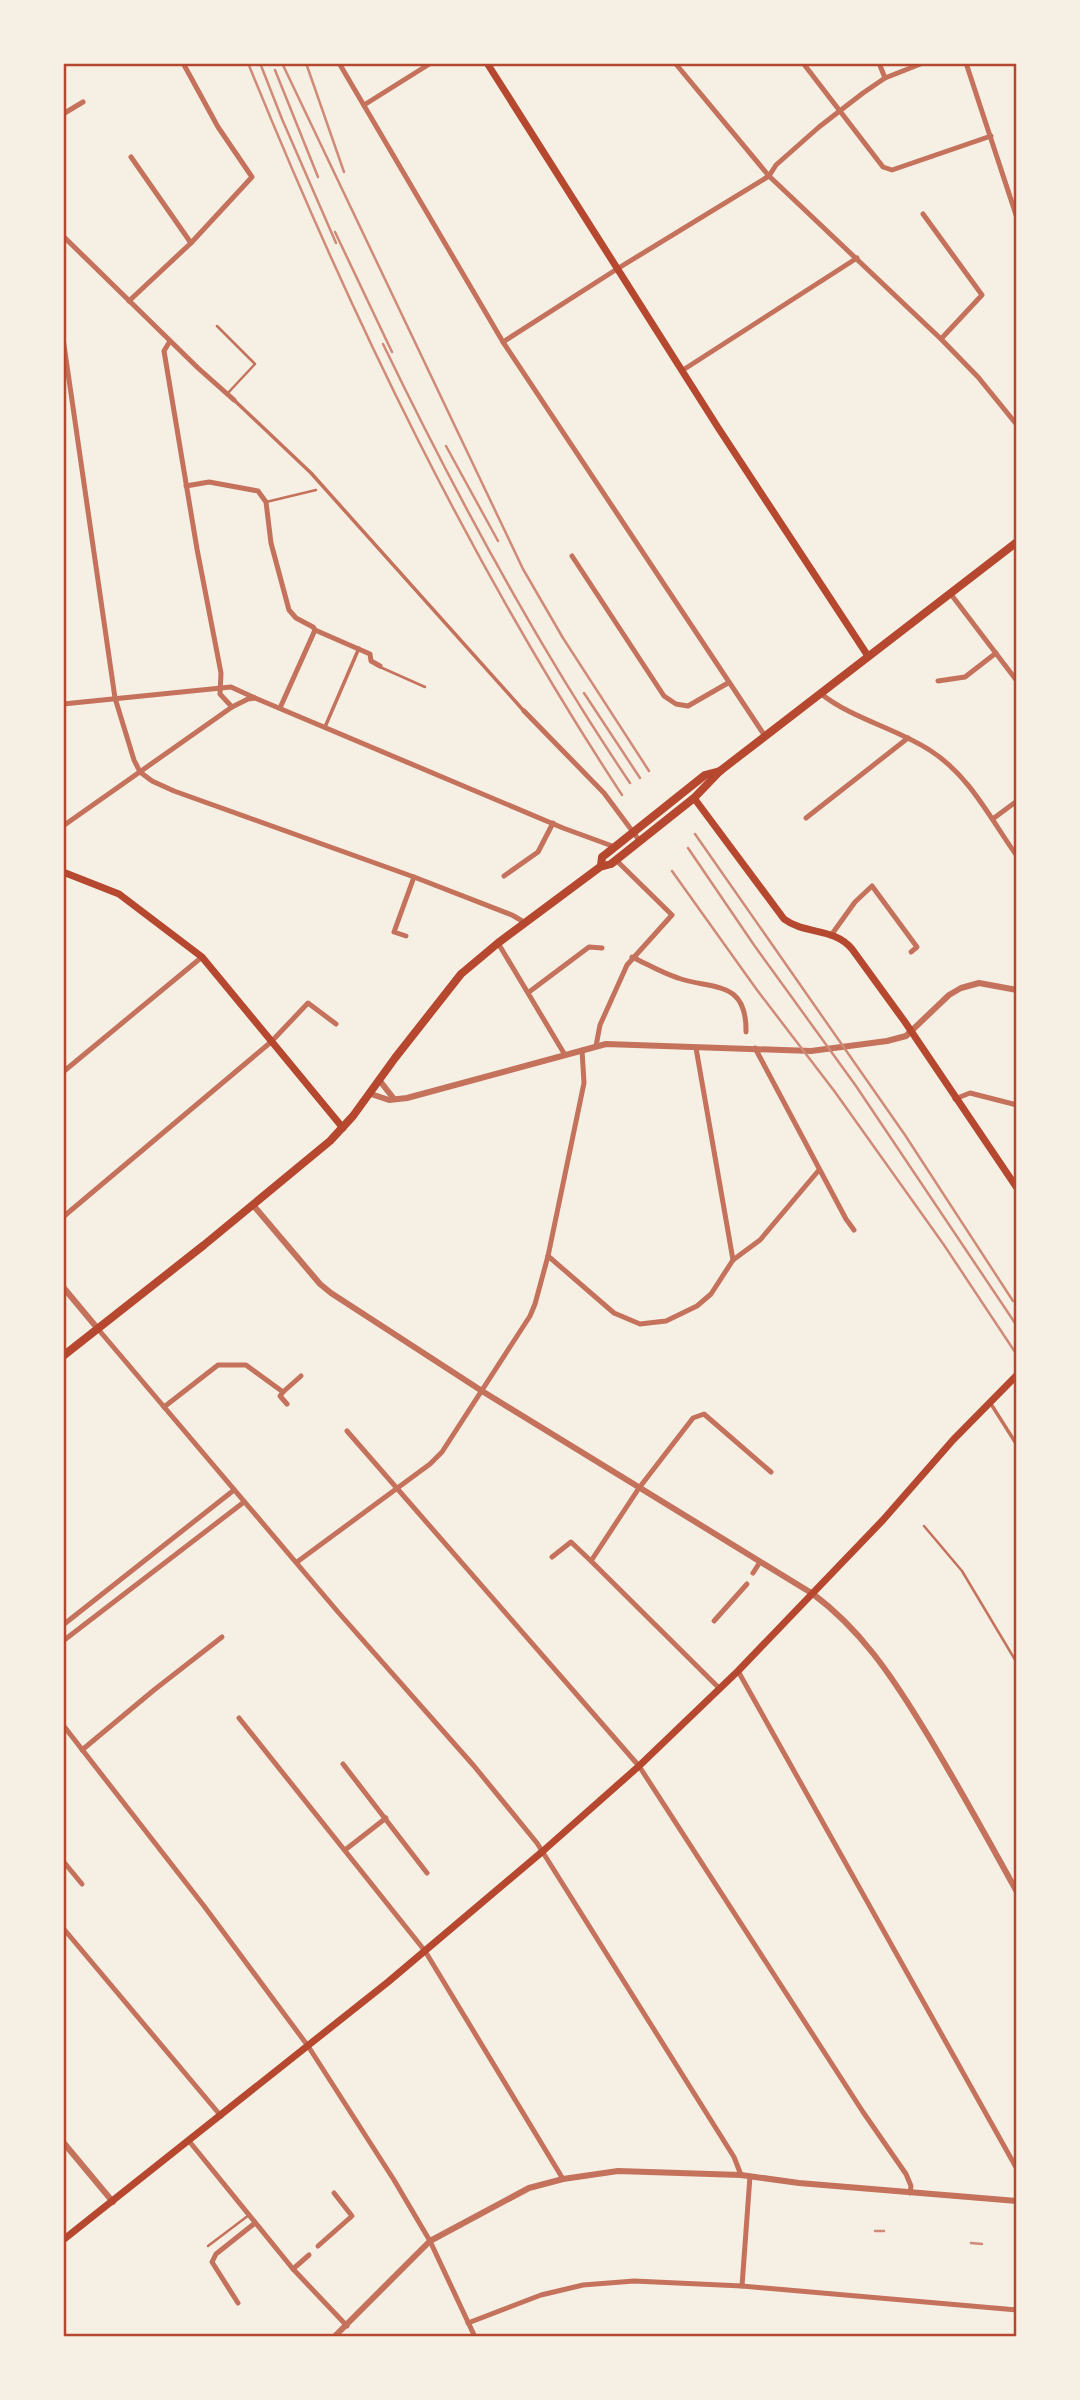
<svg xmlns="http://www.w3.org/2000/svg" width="1080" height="2400" font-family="'Fira Sans',sans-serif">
  <rect width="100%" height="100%" fill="#f6efe4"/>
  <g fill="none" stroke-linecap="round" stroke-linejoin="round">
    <!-- service -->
    <g stroke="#c5725c" stroke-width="2.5">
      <polyline points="217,326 255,364 227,394"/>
      <polyline points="266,502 316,490"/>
      <polyline points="380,667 425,687"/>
      <polyline points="924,1526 962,1571 1017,1663"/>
      <polyline points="208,2246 249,2215"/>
    </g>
    <!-- pedestrian -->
    <g stroke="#c5725c" stroke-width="3.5">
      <polyline points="234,400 311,473 523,710"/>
      <polyline points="325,727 359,648"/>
      <polyline points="991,1404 1017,1445"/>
    </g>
    <!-- minor -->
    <g stroke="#c5725c" stroke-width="5">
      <polyline points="339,63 503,342 765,736"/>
      <polyline points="675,63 769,176 941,339 978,377 1017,425"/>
      <polyline points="803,63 883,167 892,170 991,136"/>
      <polyline points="879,63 885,78"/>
      <polyline points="966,63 1017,218"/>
      <polyline points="364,105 431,63"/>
      <polyline points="63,114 83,102"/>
      <polyline points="131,157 191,243"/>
      <polyline points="923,214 982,295 941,339"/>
      <polyline points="63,236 198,368 234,400"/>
      <polyline points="129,301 191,243 252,177 218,127 183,63"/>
      <polyline points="63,338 115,698 134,760 140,772 152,781 174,791 414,877 512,915 524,922"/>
      <polyline points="170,341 164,351 197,549 221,673 220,694 232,707"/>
      <polyline points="503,342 617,269 769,176 776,165 819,127 863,93 885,78 923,63"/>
      <polyline points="683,370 857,258"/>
      <polyline points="186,486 209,482 258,491 266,502 271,543 289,610 296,618 313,627 315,630"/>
      <polyline points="572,556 664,696 676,704 688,706 728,683"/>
      <polyline points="950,593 1017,681"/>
      <polyline points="938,681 965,677 996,653"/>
      <path d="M820,693C852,719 896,728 931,751C970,776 991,820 1017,856"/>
      <polyline points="63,704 231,687 255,698 563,828 615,847"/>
      <polyline points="280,708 315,630 370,654 371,661 380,666"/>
      <polyline points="524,711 604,793 639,840"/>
      <polyline points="806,818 908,738"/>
      <polyline points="994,818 1017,801"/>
      <polyline points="63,826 232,707 248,699 255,698"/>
      <polyline points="504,876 538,852 553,823"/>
      <polyline points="832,934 855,902 872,886 917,947 911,952"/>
      <polyline points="406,936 394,932 414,877"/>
      <polyline points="498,943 565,1055"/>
      <path d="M632,957C647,964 662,973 678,978C712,990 747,979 746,1032"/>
      <polyline points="529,992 589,947 602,948"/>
      <polyline points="596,1046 600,1025 627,965 672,915 616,860"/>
      <polyline points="696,1048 733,1260"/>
      <polyline points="755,1048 846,1219 854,1230"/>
      <polyline points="63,1072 202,957"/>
      <polyline points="955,1099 970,1093 1017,1105"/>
      <polyline points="63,1217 271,1042 308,1003 336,1024"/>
      <polyline points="548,1256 614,1313 640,1324 666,1321 697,1306 711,1294 733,1260 760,1240 819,1170"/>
      <polyline points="98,1329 338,1612 474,1766 537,1843 734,2157 741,2175"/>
      <polyline points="283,1392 301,1376"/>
      <polyline points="164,1407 218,1365 246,1365 283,1392 280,1396 287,1404"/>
      <polyline points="347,1431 639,1766 863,2112 906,2174 911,2186 910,2193"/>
      <polyline points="552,1557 571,1542 591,1561 639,1488 693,1418 704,1414 771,1472"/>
      <polyline points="591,1561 720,1689"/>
      <polyline points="297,1562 430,1464 442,1452 530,1316 535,1304 548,1256 584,1083 582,1050"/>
      <polyline points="753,1573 760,1562"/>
      <polyline points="714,1621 747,1584"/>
      <polyline points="63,1625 234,1490"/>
      <polyline points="63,1641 244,1502"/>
      <polyline points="738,1671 1017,2169"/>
      <polyline points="239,1718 425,1951 563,2179"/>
      <polyline points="63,1725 204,1906 308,2046 394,2180 430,2241 475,2337"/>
      <polyline points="82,1750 154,1690 222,1637"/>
      <polyline points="343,1764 427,1873"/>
      <polyline points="345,1850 386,1818"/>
      <polyline points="63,1861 82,1884"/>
      <polyline points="63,1928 221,2116"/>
      <polyline points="189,2141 293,2269 347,2326"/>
      <polyline points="318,2246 352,2216 334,2193"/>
      <polyline points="293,2269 309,2255"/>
      <polyline points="742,2286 750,2176"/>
      <polyline points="238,2303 212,2262 216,2254 255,2223"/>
      <polyline points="468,2323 541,2295 583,2285 634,2281 742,2286 1017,2310"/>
    </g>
    <!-- tertiary -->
    <g stroke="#c5725c" stroke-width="6">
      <polyline points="380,1081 394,1099"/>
      <polyline points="371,1094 389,1100 407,1098 606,1044 811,1051 887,1041 906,1036 949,995 961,988 979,983 1017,990"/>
      <path d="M253,1205L320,1284L331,1293L482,1391L813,1594C860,1629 891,1675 921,1724C955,1779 986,1836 1017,1892"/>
      <polyline points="63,1287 98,1329"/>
      <polyline points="63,2142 113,2202"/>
      <polyline points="334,2337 430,2241 529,2188 563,2179 618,2171 741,2175 799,2183 1017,2201"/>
    </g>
    <!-- secondary -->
    <g stroke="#b5482f" stroke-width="7">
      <polyline points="487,63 719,429 868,656"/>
      <path d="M694,798L784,919C805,935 834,927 852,949L905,1022L1017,1188"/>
      <polyline points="63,872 119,894 202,957 343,1128"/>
      <polyline points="63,2240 388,1982 543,1851 639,1766 738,1671 883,1520 953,1440 1017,1375"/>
    </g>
    <!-- primary -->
    <g stroke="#b5482f" stroke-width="8">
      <polyline points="601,866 602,857 606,854 705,775 720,771"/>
      <polyline points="63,1356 204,1245 330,1141 353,1116 395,1058 461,974 498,943 600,867 611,864 694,798 720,771 1017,542"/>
    </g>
    <!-- rail -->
    <g stroke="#cf8b77" stroke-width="2.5">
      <path d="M248,63C351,317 471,565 622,795"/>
      <polyline points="260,63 282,119 336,243"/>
      <polyline points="282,63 523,569 563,638 649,771"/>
      <polyline points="306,63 344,172"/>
      <polyline points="275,70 318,177"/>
      <polyline points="335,232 392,352"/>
      <path d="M383,344C456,495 536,644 630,783"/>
      <polyline points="446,446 498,541"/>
      <polyline points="584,693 640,778"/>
      <polyline points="695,834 905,1135 1013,1301"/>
      <polyline points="688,848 754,945 856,1086 1017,1326"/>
      <polyline points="672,871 757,990 835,1092 944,1245 1017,1355"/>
      <polyline points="875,2231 884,2231"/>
      <polyline points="971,2243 982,2244"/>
    </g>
  </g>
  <!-- border -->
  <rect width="1080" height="2400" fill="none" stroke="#f6efe4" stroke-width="130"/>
  <rect x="65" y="65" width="950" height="2270" fill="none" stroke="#b5482f" stroke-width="2.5"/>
</svg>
